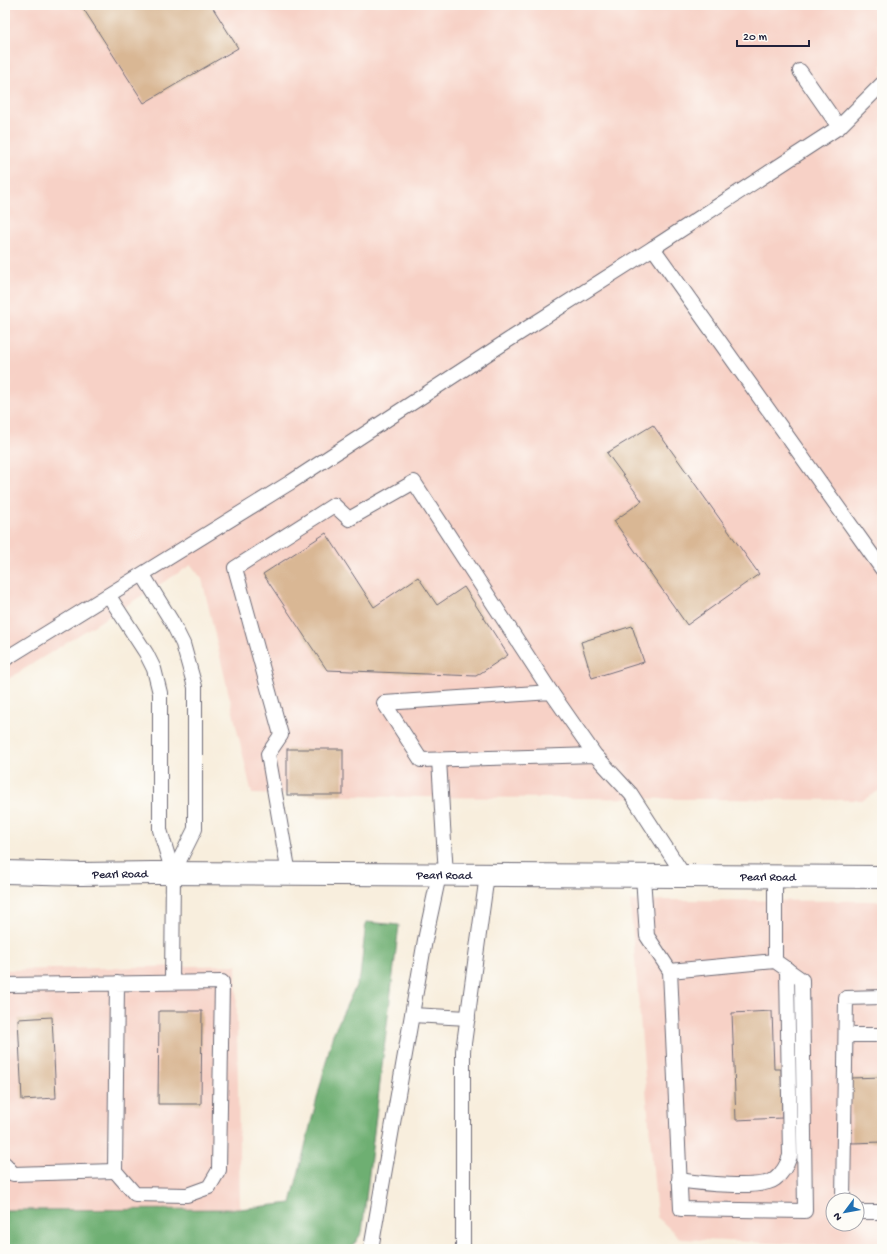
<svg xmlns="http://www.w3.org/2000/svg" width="887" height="1254" font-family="'Gochi Hand',sans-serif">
  <rect width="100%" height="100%" fill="#fdfcf7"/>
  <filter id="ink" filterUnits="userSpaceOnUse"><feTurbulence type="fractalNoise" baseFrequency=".025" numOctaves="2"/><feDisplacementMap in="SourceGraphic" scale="8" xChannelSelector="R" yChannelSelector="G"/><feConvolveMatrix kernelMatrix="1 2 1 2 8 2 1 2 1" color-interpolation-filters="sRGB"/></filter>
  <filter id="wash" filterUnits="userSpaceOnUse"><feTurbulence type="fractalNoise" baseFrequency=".012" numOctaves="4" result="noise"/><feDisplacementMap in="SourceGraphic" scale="16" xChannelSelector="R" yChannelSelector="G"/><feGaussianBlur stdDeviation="0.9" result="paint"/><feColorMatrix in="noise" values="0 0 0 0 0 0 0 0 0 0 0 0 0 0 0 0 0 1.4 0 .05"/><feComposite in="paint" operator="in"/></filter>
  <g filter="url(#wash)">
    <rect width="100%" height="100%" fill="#f8eedd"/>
    <!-- built -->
    <g fill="#f7d1c6" fill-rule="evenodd">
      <polygon points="5,5 882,5 882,789 863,800 401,797 252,794 202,579 191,565 5,681"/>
      <path d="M672,900L882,901V1248L681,1239L657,1217L630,901ZM833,1200H857V1224H833Z"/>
      <polygon points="236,965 240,1209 5,1210 5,970"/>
    </g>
    <!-- forest -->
    <polygon fill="#6eaf72" stroke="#486856" points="366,922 399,925 362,1232 351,1249 5,1249 5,1210 240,1209 291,1203 333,1034 360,977"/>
    <g id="blocks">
      <!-- building -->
      <g fill="#d9b794">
        <polygon points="81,5 211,5 238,48 144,103"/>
        <polygon points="653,425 759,574 687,625 614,521 642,501 607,453"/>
        <polygon points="326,533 374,607 418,577 437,605 464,587 508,655 476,676 327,670 263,574"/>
        <polygon points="632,626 644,662 592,678 581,642"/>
        <rect x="287" y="749" width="56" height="46"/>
        <polygon points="159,1011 202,1011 201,1104 158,1104"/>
        <polygon points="772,1011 774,1069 781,1069 782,1118 736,1120 732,1013"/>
        <polygon points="52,1017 56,1098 22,1100 18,1019"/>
        <polygon points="882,1077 882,1142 852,1143 851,1078"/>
      </g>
    </g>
  </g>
  <g filter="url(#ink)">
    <use href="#blocks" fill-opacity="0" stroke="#6d6974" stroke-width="1"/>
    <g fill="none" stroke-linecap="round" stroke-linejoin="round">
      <!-- lane casing -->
      <g stroke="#6d6974" stroke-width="16">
        <g id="lane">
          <polyline points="839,127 882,84"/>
          <polyline points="653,248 839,127 800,71"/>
          <polyline points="143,575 172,622 183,644 195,687 195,829 173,873"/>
          <polyline points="109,596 146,653 154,669 160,693 160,830 173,873 172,982"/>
          <polyline points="5,659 291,482 507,341 653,248 882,569"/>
          <polyline points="595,755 551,692 384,703 421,760 595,755 631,794 685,877"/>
          <polyline points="439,760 446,875"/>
          <polyline points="289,874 268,754 281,735 235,568 334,505 349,519 414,482 551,692"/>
          <polyline points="643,876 647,936 670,971 681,1209 805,1211 802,980 775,961 670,971"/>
          <polyline points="775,961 775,877"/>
          <polyline points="5,985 222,982 219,1170 209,1187 187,1195 135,1194 115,1171 117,983"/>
          <polyline points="412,1015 468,1018"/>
          <polyline points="846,1035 882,1035"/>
          <polyline points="5,1164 13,1174 115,1171"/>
          <path d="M679,1180C698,1183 761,1190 775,1179C783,1173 787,1165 790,1156L787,969"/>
          <polyline points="843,1200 846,998 882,997"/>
          <polyline points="857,1212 882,1212"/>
          <polyline points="371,1249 425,940 439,875"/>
          <polyline points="463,1249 463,1051 487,875"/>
        </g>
      </g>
      <!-- primary casing -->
      <g stroke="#6d6974" stroke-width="24">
        <g id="primary">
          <path id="s1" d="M5,872L81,874L153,873L882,877"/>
        </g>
      </g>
      <!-- lane -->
      <use href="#lane" stroke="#fff" stroke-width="14"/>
      <!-- primary -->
      <use href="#primary" stroke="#fff" stroke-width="22"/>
    </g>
  </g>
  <g text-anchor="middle" stroke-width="3" stroke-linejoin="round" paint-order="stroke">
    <!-- street labels -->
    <g font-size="12" fill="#22223b" stroke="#fdfcf7">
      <text dy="4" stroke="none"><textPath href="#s1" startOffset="115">Pearl Road</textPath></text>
      <text dy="4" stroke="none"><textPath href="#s1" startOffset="439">Pearl Road</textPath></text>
      <text dy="4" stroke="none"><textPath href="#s1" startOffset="763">Pearl Road</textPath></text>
    </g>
  </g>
  <!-- margin -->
  <rect width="887" height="1254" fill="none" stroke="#fdfcf7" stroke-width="20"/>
  <!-- north arrow -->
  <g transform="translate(845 1212) rotate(238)"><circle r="19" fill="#fdfcf7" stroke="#a5a5ac"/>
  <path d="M0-3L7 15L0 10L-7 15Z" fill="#1f6fb2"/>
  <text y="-6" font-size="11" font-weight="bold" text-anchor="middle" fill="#22223b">N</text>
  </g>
  <!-- scale -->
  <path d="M737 40v6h72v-6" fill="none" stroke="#22223b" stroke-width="2"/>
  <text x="743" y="40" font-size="12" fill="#22223b" stroke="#fdfcf7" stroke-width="3" paint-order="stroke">20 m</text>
</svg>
